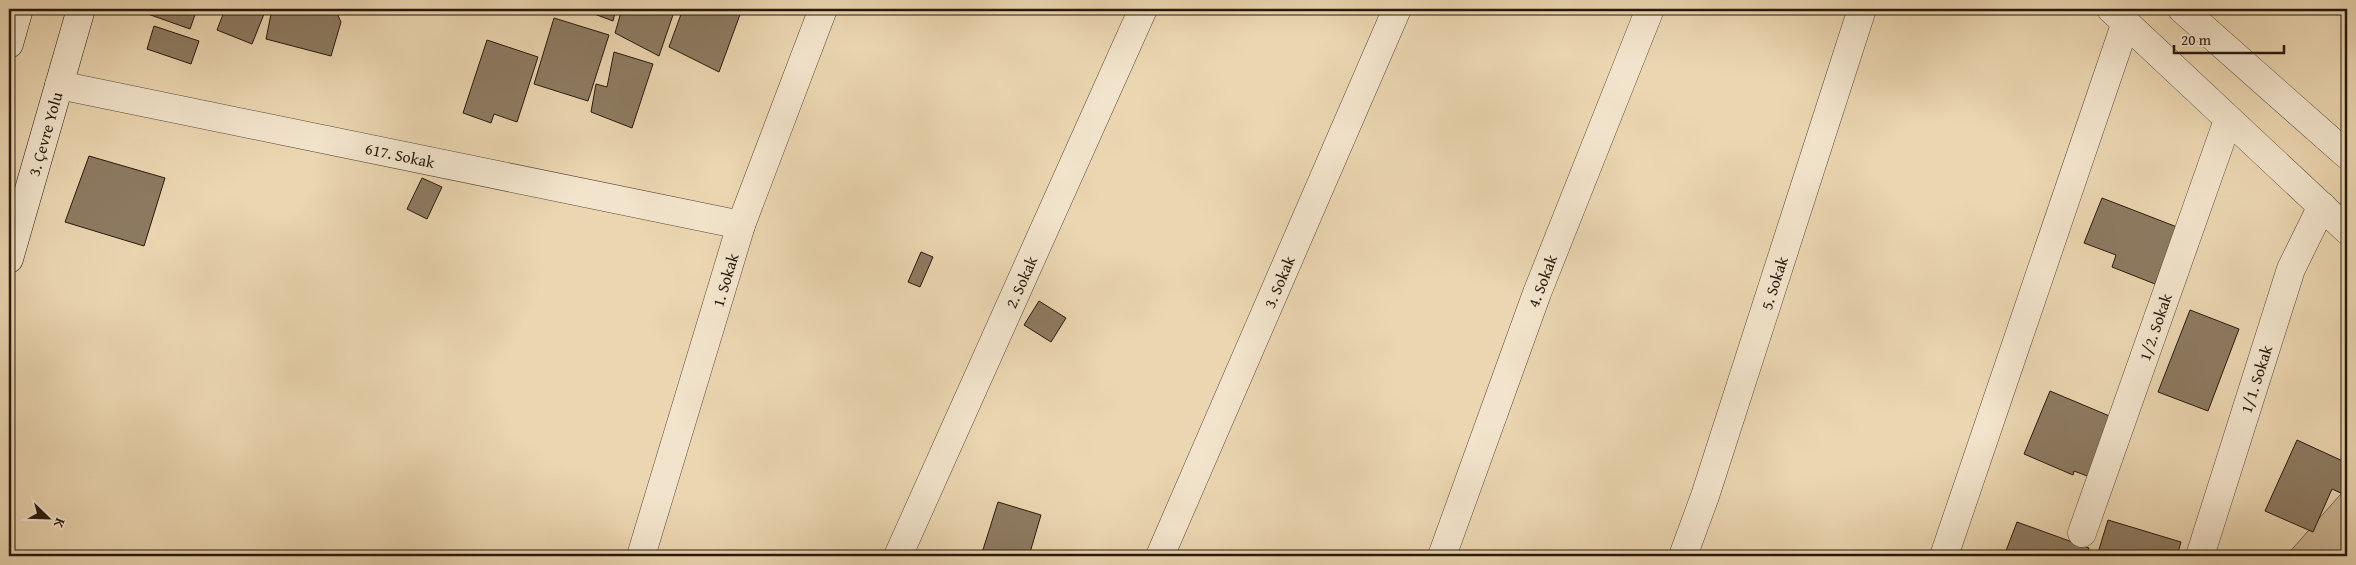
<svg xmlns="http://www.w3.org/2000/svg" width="2356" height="565" font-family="'Gentium Book Plus',serif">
  <rect width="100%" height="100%" fill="#ebd6b1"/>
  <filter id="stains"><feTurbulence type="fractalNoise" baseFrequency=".004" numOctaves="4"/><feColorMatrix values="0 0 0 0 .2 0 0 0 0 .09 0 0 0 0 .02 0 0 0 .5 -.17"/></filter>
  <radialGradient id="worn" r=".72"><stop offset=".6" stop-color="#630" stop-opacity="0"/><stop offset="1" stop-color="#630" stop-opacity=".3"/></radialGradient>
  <!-- green -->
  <polygon fill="#cab695" stroke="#786850" points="2347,487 2347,556 2286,556"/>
  <!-- building -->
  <g fill="#8d7b62" stroke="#27190c">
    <polygon points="146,9 197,9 190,29 145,13"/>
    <polygon points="225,9 266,9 252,44 217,30"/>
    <polygon points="272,9 335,9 341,22 331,56 266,39"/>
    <polygon points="581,9 616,9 613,21"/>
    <polygon points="622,9 675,9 659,56 615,33"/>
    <polygon points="683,9 742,9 719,72 669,47"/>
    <polygon points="554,18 609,35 588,101 534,84"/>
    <polygon points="154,26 199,41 191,64 147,49"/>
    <polygon points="487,40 538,57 517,122 494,114 491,123 463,113"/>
    <polygon points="614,52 653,64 632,128 591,112 596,84 607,87"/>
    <polygon points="89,156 165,178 144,246 65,222"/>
    <polygon points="422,178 442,187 427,219 407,209"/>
    <polygon points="2102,198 2177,227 2155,284 2112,267 2116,255 2084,243"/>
    <polygon points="921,252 933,257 920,287 908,282"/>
    <polygon points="1039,301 1066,318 1051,342 1024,325"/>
    <polygon points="2190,310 2239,329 2208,411 2158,392"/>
    <polygon points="2050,391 2119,420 2095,479 2074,471 2073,475 2024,454"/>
    <polygon points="2297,440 2347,463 2347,484 2343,494 2332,489 2313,532 2265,511"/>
    <polygon points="2347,441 2347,460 2341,458"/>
    <polygon points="998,502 1041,515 1029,556 981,556"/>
    <polygon points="2108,520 2181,542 2177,556 2097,556"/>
    <polygon points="2017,522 2089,548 2086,556 2004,556"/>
  </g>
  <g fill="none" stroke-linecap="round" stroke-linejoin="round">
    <!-- minor casing -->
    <g stroke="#584835" stroke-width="29">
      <g id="minor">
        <polyline points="59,85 741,225"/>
        <polyline points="2082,533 2228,120"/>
        <polyline points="641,556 741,225 823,9"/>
        <polyline points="898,556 1143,9"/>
        <polyline points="1160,556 1397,9"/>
        <polyline points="1442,556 1537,293 1650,9"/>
        <polyline points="1683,556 1705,496 1862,9"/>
        <polyline points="1944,556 2126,22"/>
        <polyline points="2200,556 2291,269 2322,206"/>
      </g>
    </g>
    <!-- tertiary casing -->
    <g stroke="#584835" stroke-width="29">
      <g id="tertiary">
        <polyline points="2111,9 2347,230"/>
        <polyline points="2182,9 2347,155"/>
      </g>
    </g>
    <!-- secondary casing -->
    <g stroke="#27190c" stroke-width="29">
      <g id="secondary">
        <polyline points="9,44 19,9"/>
        <polyline points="9,259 81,9"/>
      </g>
    </g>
    <!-- minor -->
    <use href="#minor" stroke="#f2e4cc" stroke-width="28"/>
    <!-- tertiary -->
    <use href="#tertiary" stroke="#f2e4cc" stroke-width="28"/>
    <!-- secondary -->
    <use href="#secondary" stroke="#f2e4cc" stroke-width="28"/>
  </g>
  <g text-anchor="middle" stroke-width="5" stroke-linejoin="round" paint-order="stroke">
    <!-- street labels -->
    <g font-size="16" fill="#27190c" stroke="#f2e4cc">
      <text transform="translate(45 134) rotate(-74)" y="6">3. Çevre Yolu</text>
      <text transform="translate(400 155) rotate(12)" y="6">617. Sokak</text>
      <text transform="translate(725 280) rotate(-73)" y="6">1. Sokak</text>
      <text transform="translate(1542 281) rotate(-69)" y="6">4. Sokak</text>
      <text transform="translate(1021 282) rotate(-66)" y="6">2. Sokak</text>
      <text transform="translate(1279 282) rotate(-67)" y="6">3. Sokak</text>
      <text transform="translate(1774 283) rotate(-72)" y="6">5. Sokak</text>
      <text transform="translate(2155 327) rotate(-71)" y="6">1/2. Sokak</text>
      <text transform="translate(2256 379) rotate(-72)" y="6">1/1. Sokak</text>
    </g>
  </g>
  <!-- margin -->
  <rect width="2356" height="565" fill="none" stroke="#ebd6b1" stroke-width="30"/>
  <rect x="10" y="10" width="2336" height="545" fill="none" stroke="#27190c" stroke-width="2.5"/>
  <rect x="15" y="15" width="2326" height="535" fill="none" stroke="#27190c"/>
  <!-- north arrow -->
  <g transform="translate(48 518) rotate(113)" stroke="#f2e4cc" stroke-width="4" paint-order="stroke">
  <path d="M0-4L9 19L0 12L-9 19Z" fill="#27190c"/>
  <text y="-8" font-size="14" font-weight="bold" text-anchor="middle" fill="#27190c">K</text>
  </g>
  <!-- scale -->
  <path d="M2174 45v8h110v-8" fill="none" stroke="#27190c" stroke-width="2.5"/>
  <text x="2181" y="45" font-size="15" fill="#27190c" stroke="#f2e4cc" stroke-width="4" paint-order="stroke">20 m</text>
  <rect width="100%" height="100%" filter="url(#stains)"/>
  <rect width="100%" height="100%" fill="url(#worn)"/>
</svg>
